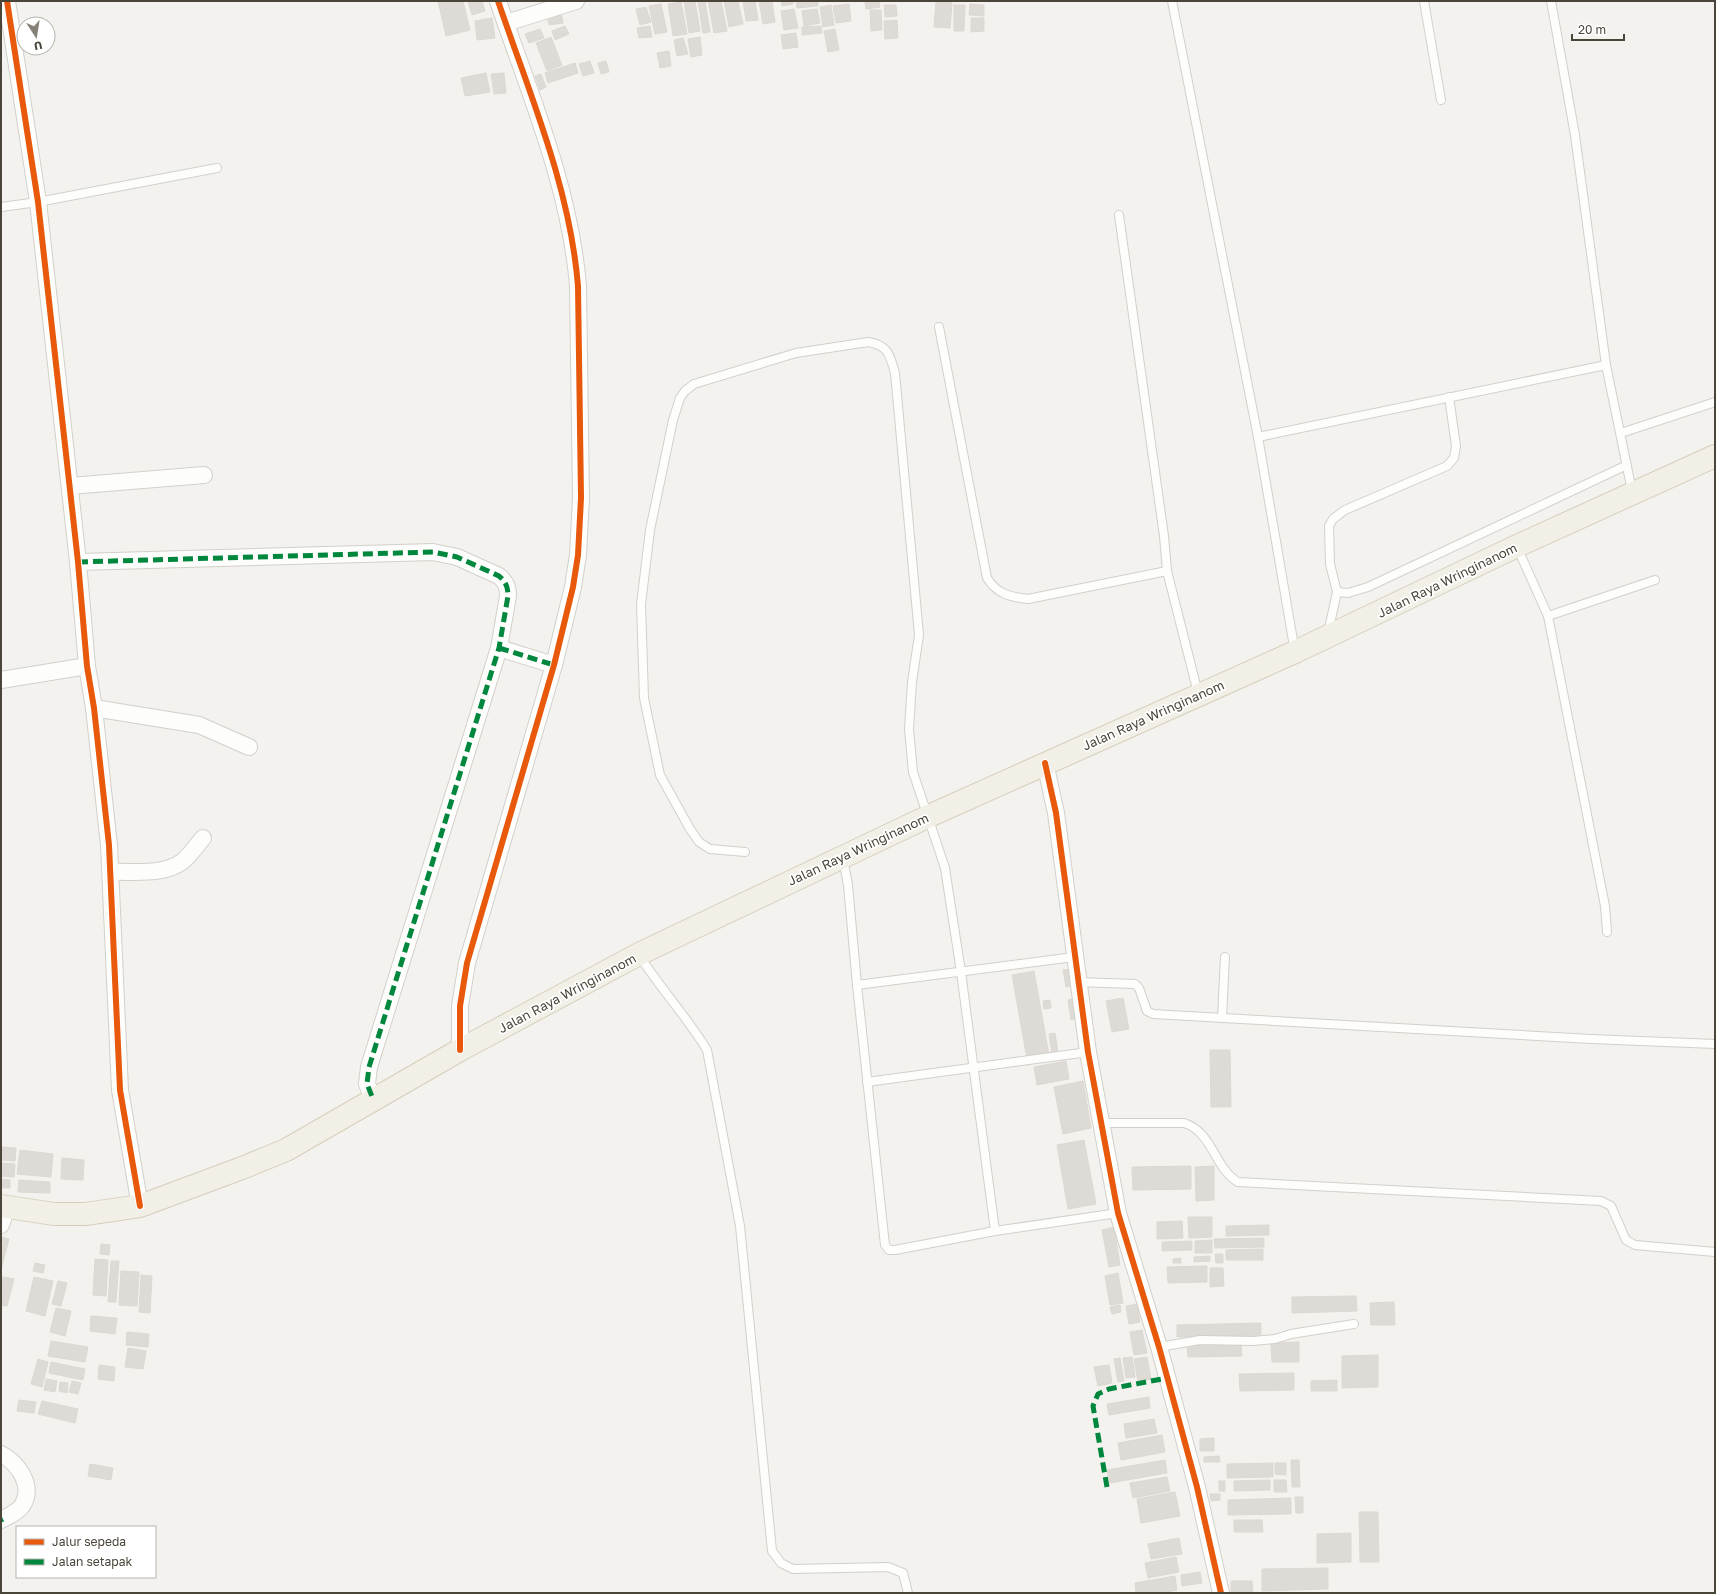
<svg xmlns="http://www.w3.org/2000/svg" width="1716" height="1594" font-family="'Golos Text',sans-serif">
  <rect width="100%" height="100%" fill="#f4f2ee"/>
  <!-- building -->
  <g fill="#dedbd6" stroke="#dcd9d4">
    <polygon points="438,1 463,1 470,30 446,36"/>
    <polygon points="468,1 482,1 485,11 472,15"/>
    <polygon points="695,1 700,31 689,33 684,2"/>
    <polygon points="698,1 705,1 710,32 703,33"/>
    <polygon points="708,1 721,1 727,31 714,33"/>
    <polygon points="724,1 738,1 743,24 729,27"/>
    <polygon points="743,1 755,1 758,20 746,21"/>
    <polygon points="759,1 772,1 775,22 763,24"/>
    <polygon points="781,1 793,1 793,4 782,6"/>
    <polygon points="796,1 818,1 818,6 797,8"/>
    <polygon points="865,1 879,1 880,7 866,9"/>
    <polygon points="681,2 687,34 673,36 668,4"/>
    <polygon points="936,2 952,3 950,28 934,27"/>
    <polygon points="661,4 667,32 655,34 649,6"/>
    <polygon points="849,4 851,21 836,23 833,6"/>
    <polygon points="970,4 984,5 984,16 969,15"/>
    <polygon points="831,5 834,25 823,27 820,7"/>
    <polygon points="884,5 896,5 897,16 885,17"/>
    <polygon points="954,5 965,5 964,31 954,31"/>
    <polygon points="646,7 651,22 640,25 636,9"/>
    <polygon points="794,9 798,28 784,30 781,11"/>
    <polygon points="817,9 820,23 804,26 802,11"/>
    <polygon points="870,10 881,10 882,30 871,31"/>
    <polygon points="561,12 563,23 549,25 547,14"/>
    <polygon points="492,18 495,38 477,40 475,21"/>
    <polygon points="971,18 984,18 984,31 971,32"/>
    <polygon points="897,20 898,38 885,39 884,21"/>
    <polygon points="565,26 569,34 555,40 552,31"/>
    <polygon points="650,26 652,37 639,38 637,28"/>
    <polygon points="821,26 822,33 802,35 802,27"/>
    <polygon points="540,29 544,38 529,43 525,34"/>
    <polygon points="835,29 839,50 828,52 824,31"/>
    <polygon points="796,33 798,47 783,49 781,35"/>
    <polygon points="551,37 562,65 547,71 536,43"/>
    <polygon points="700,37 702,55 691,57 688,39"/>
    <polygon points="683,38 688,54 677,56 674,40"/>
    <polygon points="669,51 671,66 660,68 657,53"/>
    <polygon points="590,61 594,73 583,76 579,64"/>
    <polygon points="606,61 609,72 601,74 598,63"/>
    <polygon points="575,63 578,73 548,83 545,73"/>
    <polygon points="486,73 490,92 465,96 461,78"/>
    <polygon points="504,73 506,93 494,94 491,74"/>
    <polygon points="541,74 546,87 540,90 535,76"/>
    <polygon points="1072,969 1075,985 1066,987 1063,970"/>
    <polygon points="1034,971 1049,1055 1027,1059 1012,975"/>
    <polygon points="1075,998 1079,1018 1071,1020 1068,1000"/>
    <polygon points="1123,998 1129,1029 1112,1032 1106,1001"/>
    <polygon points="1050,1000 1051,1008 1044,1009 1043,1001"/>
    <polygon points="1055,1033 1058,1053 1052,1054 1049,1034"/>
    <polygon points="1210,1050 1230,1050 1231,1107 1211,1107"/>
    <polygon points="1066,1061 1069,1079 1037,1085 1034,1067"/>
    <polygon points="1083,1081 1091,1128 1063,1134 1054,1087"/>
    <polygon points="1084,1140 1096,1204 1068,1209 1057,1145"/>
    <polygon points="1,1147 16,1148 15,1161 1,1160"/>
    <polygon points="20,1150 53,1154 51,1177 17,1174"/>
    <polygon points="62,1158 84,1160 83,1180 61,1179"/>
    <polygon points="1,1163 15,1164 14,1177 1,1176"/>
    <polygon points="1191,1166 1191,1189 1133,1190 1132,1167"/>
    <polygon points="1214,1166 1214,1200 1196,1201 1195,1167"/>
    <polygon points="1,1179 10,1180 10,1188 1,1188"/>
    <polygon points="19,1180 50,1182 50,1193 18,1192"/>
    <polygon points="1188,1217 1212,1217 1212,1237 1189,1238"/>
    <polygon points="1182,1221 1183,1238 1157,1239 1157,1222"/>
    <polygon points="1269,1225 1269,1235 1226,1236 1226,1226"/>
    <polygon points="1114,1227 1120,1265 1109,1267 1102,1230"/>
    <polygon points="1,1237 9,1239 1,1270"/>
    <polygon points="1264,1238 1264,1247 1215,1248 1214,1239"/>
    <polygon points="1212,1240 1212,1253 1195,1253 1195,1241"/>
    <polygon points="1192,1241 1192,1250 1162,1251 1162,1242"/>
    <polygon points="101,1244 110,1245 109,1255 100,1254"/>
    <polygon points="1263,1249 1263,1260 1226,1260 1226,1250"/>
    <polygon points="1215,1254 1223,1254 1223,1263 1216,1263"/>
    <polygon points="1210,1256 1210,1261 1194,1262 1194,1257"/>
    <polygon points="1181,1258 1181,1263 1173,1263 1173,1259"/>
    <polygon points="95,1259 108,1260 106,1296 93,1295"/>
    <polygon points="111,1261 119,1261 116,1302 108,1302"/>
    <polygon points="35,1263 45,1265 43,1273 33,1271"/>
    <polygon points="1207,1266 1207,1282 1168,1283 1167,1267"/>
    <polygon points="1210,1268 1223,1268 1224,1286 1210,1287"/>
    <polygon points="121,1271 139,1272 137,1306 119,1305"/>
    <polygon points="1118,1273 1123,1303 1110,1305 1105,1276"/>
    <polygon points="141,1275 152,1276 150,1313 139,1312"/>
    <polygon points="3,1277 14,1279 7,1306 1,1305 1,1285"/>
    <polygon points="34,1277 53,1281 45,1316 26,1311"/>
    <polygon points="58,1281 67,1283 61,1306 52,1304"/>
    <polygon points="1356,1296 1357,1311 1292,1313 1292,1297"/>
    <polygon points="1394,1302 1395,1325 1371,1325 1370,1303"/>
    <polygon points="1137,1304 1140,1322 1129,1324 1126,1306"/>
    <polygon points="1120,1305 1121,1312 1112,1314 1110,1307"/>
    <polygon points="56,1308 71,1311 65,1336 50,1332"/>
    <polygon points="91,1316 117,1318 115,1334 90,1331"/>
    <polygon points="1261,1323 1261,1335 1177,1337 1177,1325"/>
    <polygon points="1142,1330 1147,1353 1134,1355 1130,1332"/>
    <polygon points="127,1332 149,1334 148,1347 126,1345"/>
    <polygon points="51,1341 88,1347 85,1362 48,1356"/>
    <polygon points="1299,1342 1299,1362 1272,1362 1271,1343"/>
    <polygon points="1241,1343 1242,1356 1188,1357 1187,1344"/>
    <polygon points="128,1348 146,1351 143,1369 125,1367"/>
    <polygon points="1378,1355 1378,1387 1342,1388 1342,1356"/>
    <polygon points="1132,1357 1135,1377 1126,1378 1123,1358"/>
    <polygon points="1147,1357 1151,1379 1138,1382 1134,1359"/>
    <polygon points="1120,1358 1124,1381 1118,1382 1114,1359"/>
    <polygon points="38,1359 48,1362 42,1387 31,1384"/>
    <polygon points="51,1362 85,1369 83,1380 49,1373"/>
    <polygon points="99,1365 115,1367 114,1381 98,1379"/>
    <polygon points="1109,1365 1112,1383 1098,1386 1094,1367"/>
    <polygon points="1294,1373 1294,1390 1240,1391 1239,1374"/>
    <polygon points="46,1379 57,1381 55,1392 44,1390"/>
    <polygon points="1337,1380 1337,1391 1311,1391 1311,1381"/>
    <polygon points="72,1381 81,1383 78,1394 69,1392"/>
    <polygon points="60,1382 68,1383 67,1393 59,1391"/>
    <polygon points="1149,1397 1150,1408 1109,1415 1107,1404"/>
    <polygon points="19,1400 36,1402 34,1413 17,1411"/>
    <polygon points="42,1401 78,1409 75,1423 38,1414"/>
    <polygon points="1154,1419 1157,1433 1126,1438 1124,1424"/>
    <polygon points="1162,1435 1165,1452 1121,1460 1118,1443"/>
    <polygon points="1214,1438 1214,1451 1200,1451 1200,1439"/>
    <polygon points="1219,1456 1220,1462 1204,1462 1204,1457"/>
    <polygon points="1165,1460 1167,1473 1110,1483 1107,1470"/>
    <polygon points="1291,1460 1299,1460 1300,1487 1292,1487"/>
    <polygon points="1273,1463 1273,1477 1227,1478 1227,1464"/>
    <polygon points="1275,1463 1286,1463 1286,1475 1275,1474"/>
    <polygon points="90,1464 113,1468 111,1480 88,1476"/>
    <polygon points="1167,1477 1170,1491 1133,1498 1130,1483"/>
    <polygon points="1270,1480 1270,1490 1234,1491 1234,1481"/>
    <polygon points="1274,1480 1286,1480 1287,1492 1274,1492"/>
    <rect x="1219" y="1481" width="6" height="10"/>
    <polygon points="1175,1492 1180,1516 1141,1523 1137,1499"/>
    <polygon points="1210,1494 1220,1494 1220,1500 1211,1501"/>
    <polygon points="1295,1497 1303,1497 1303,1513 1296,1513"/>
    <polygon points="1291,1498 1291,1514 1228,1515 1228,1500"/>
    <polygon points="1359,1512 1378,1512 1379,1562 1360,1562"/>
    <polygon points="1234,1520 1262,1520 1263,1532 1234,1532"/>
    <polygon points="1351,1533 1351,1562 1317,1563 1317,1534"/>
    <polygon points="1179,1538 1182,1554 1151,1559 1148,1544"/>
    <polygon points="1176,1557 1179,1572 1148,1578 1145,1563"/>
    <polygon points="1328,1568 1328,1589 1262,1591 1262,1569"/>
    <polygon points="1200,1572 1202,1583 1182,1586 1181,1575"/>
    <polygon points="1175,1576 1177,1590 1162,1593 1136,1593 1135,1583"/>
    <polygon points="1231,1581 1252,1581 1253,1593 1231,1593"/>
  </g>
  <g fill="none" stroke-linecap="round" stroke-linejoin="round">
    <!-- lane casing -->
    <g stroke="#d2d0cb" stroke-width="10">
      <g id="lane">
        <polyline points="1172,1 1258,437 1295,652"/>
        <polyline points="1424,1 1441,100"/>
        <polyline points="1551,1 1575,135 1606,365 1632,491"/>
        <polyline points="1,207 38,202 217,168"/>
        <polyline points="1119,215 1164,536 1167,571 1198,693"/>
        <path d="M939,327L987,578C997,594 1010,597 1028,599L1167,571"/>
        <polyline points="1621,433 1715,402"/>
        <polyline points="1258,437 1606,365"/>
        <polyline points="1517,547 1548,616 1605,906 1607,932"/>
        <polyline points="1337,592 1348,593 1368,587 1627,465"/>
        <polyline points="1548,616 1655,580"/>
        <polyline points="1328,633 1337,592 1330,564 1329,526 1333,519 1345,510 1447,466 1454,458 1456,446 1449,397"/>
        <path d="M745,852L710,849L699,842L690,829L660,775L644,698L641,604L650,530L673,420L680,398L685,391L694,384L796,353L868,342C888,345 890,355 895,373L919,635L912,682L909,729L913,772L945,868L961,972L995,1231"/>
        <polyline points="843,859 848,885 857,985 885,1245 889,1250 895,1250 995,1231 1118,1213"/>
        <path d="M639,955C660,988 687,1017 707,1050L740,1226L772,1551L781,1563L793,1569L888,1567L903,1573L908,1593"/>
        <polyline points="1077,982 1135,984 1139,988 1147,1011 1153,1014 1591,1039 1715,1044"/>
        <polyline points="857,985 1074,957"/>
        <polyline points="1222,1018 1225,957"/>
        <polyline points="867,1082 1088,1052"/>
        <path d="M1100,1123H1184C1213,1132 1214,1168 1238,1182L1601,1201L1611,1206L1626,1240L1635,1245L1715,1252"/>
        <polyline points="1159,1347 1200,1340 1253,1341 1275,1339 1291,1334 1354,1324"/>
      </g>
    </g>
    <!-- street casing -->
    <g stroke="#d2d0cb" stroke-width="18">
      <g id="street">
        <polyline points="7,1 38,202 78,562 87,666 94,708 109,845 120,1090 140,1206"/>
        <polyline points="506,23 576,1"/>
        <polyline points="70,486 204,475"/>
        <path d="M78,562L433,552L457,557L499,576C506,582 508,587 508,596L499,648L369,1067L367,1084L373,1099"/>
        <polyline points="499,648 554,665"/>
        <polyline points="1,680 87,666"/>
        <polyline points="94,708 199,725 249,747"/>
        <polyline points="1045,763 1056,813 1088,1052 1118,1213 1159,1347 1197,1487 1221,1593"/>
        <path d="M111,872C133,871 164,876 183,861C190,855 197,845 203,838"/>
        <path d="M460,1050V1006L467,963L554,665L573,587L578,555L581,498L578,286C570,187 530,95 498,1"/>
        <polyline points="1,1225 7,1207"/>
        <path d="M1,1454C18,1463 35,1486 22,1506C17,1513 8,1516 1,1520"/>
      </g>
    </g>
    <!-- primary casing -->
    <g stroke="#d6cebb" stroke-width="24">
      <polyline id="primary" points="1,1206 54,1214 85,1214 140,1206 242,1168 286,1150 460,1050 639,954 929,816 1295,652 1517,546 1715,456"/>
    </g>
    <!-- lane -->
    <use href="#lane" stroke="#fdfdfc" stroke-width="8"/>
    <!-- street -->
    <use href="#street" stroke="#fdfdfc" stroke-width="16"/>
    <!-- primary -->
    <use href="#primary" stroke="#f2efe6" stroke-width="22"/>
    <!-- quiet -->
    <g stroke="#00873e" stroke-width="5" stroke-dasharray="10 5" stroke-linecap="butt">
      <path d="M78,562L433,552L457,557L499,576C506,582 508,587 508,596L499,648L369,1067L367,1084L373,1099"/>
      <polyline points="499,648 554,665"/>
      <polyline points="1107,1487 1093,1406 1098,1394 1109,1389 1167,1378"/>
      <polyline points="1,1520 3,1519"/>
    </g>
    <!-- cycleway casing -->
    <g stroke="#fff" stroke-width="8">
      <g id="cycleway">
        <polyline points="7,1 38,202 78,562 87,666 94,708 109,845 120,1090 140,1206"/>
        <polyline points="1045,763 1056,813 1088,1052 1118,1213 1159,1347 1197,1487 1221,1593"/>
        <path d="M460,1050V1006L467,963L554,665L573,587L578,555L581,498L578,286C570,187 530,95 498,1"/>
      </g>
    </g>
    <!-- cycleway -->
    <use href="#cycleway" stroke="#e8590c" stroke-width="6"/>
  </g>
  <g text-anchor="middle" stroke-width="3.5" stroke-linejoin="round" paint-order="stroke">
    <!-- street labels -->
    <g font-size="13" fill="#4b4439" stroke="#fff">
      <text transform="translate(1447 580) rotate(-26)" y="5">Jalan Raya Wringinanom</text>
      <text transform="translate(1153 715) rotate(-24)" y="5">Jalan Raya Wringinanom</text>
      <text transform="translate(858 849) rotate(-25)" y="5">Jalan Raya Wringinanom</text>
      <text transform="translate(567 993) rotate(-28)" y="5">Jalan Raya Wringinanom</text>
    </g>
  </g>
  <!-- border -->
  <rect width="1716" height="1594" fill="none" stroke="#4b4439" stroke-width="4"/>
  <!-- legend -->
  <rect x="16" y="1526" width="140" height="52" fill="#ffffff" stroke="#b7b4b0"/>
  <rect x="24" y="1539" width="20" height="6" fill="#e8590c" stroke="#b7b4b0"/>
  <text x="52" y="1546" font-size="12" fill="#4b4439">Jalur sepeda</text>
  <rect x="24" y="1559" width="20" height="6" fill="#00873e" stroke="#b7b4b0"/>
  <text x="52" y="1566" font-size="12" fill="#4b4439">Jalan setapak</text>
  <!-- north arrow -->
  <g transform="translate(36 36) rotate(168)"><circle r="19" fill="#ffffff" stroke="#b7b4b0"/>
  <path d="M0-3L7 15L0 10L-7 15Z" fill="#868178"/>
  <text y="-6" font-size="11" font-weight="bold" text-anchor="middle" fill="#4b4439">U</text>
  </g>
  <!-- scale -->
  <path d="M1572 34v6h52v-6" fill="none" stroke="#4b4439" stroke-width="2"/>
  <text x="1578" y="34" font-size="12" fill="#4b4439" stroke="#ffffff" stroke-width="3" paint-order="stroke">20 m</text>
</svg>
